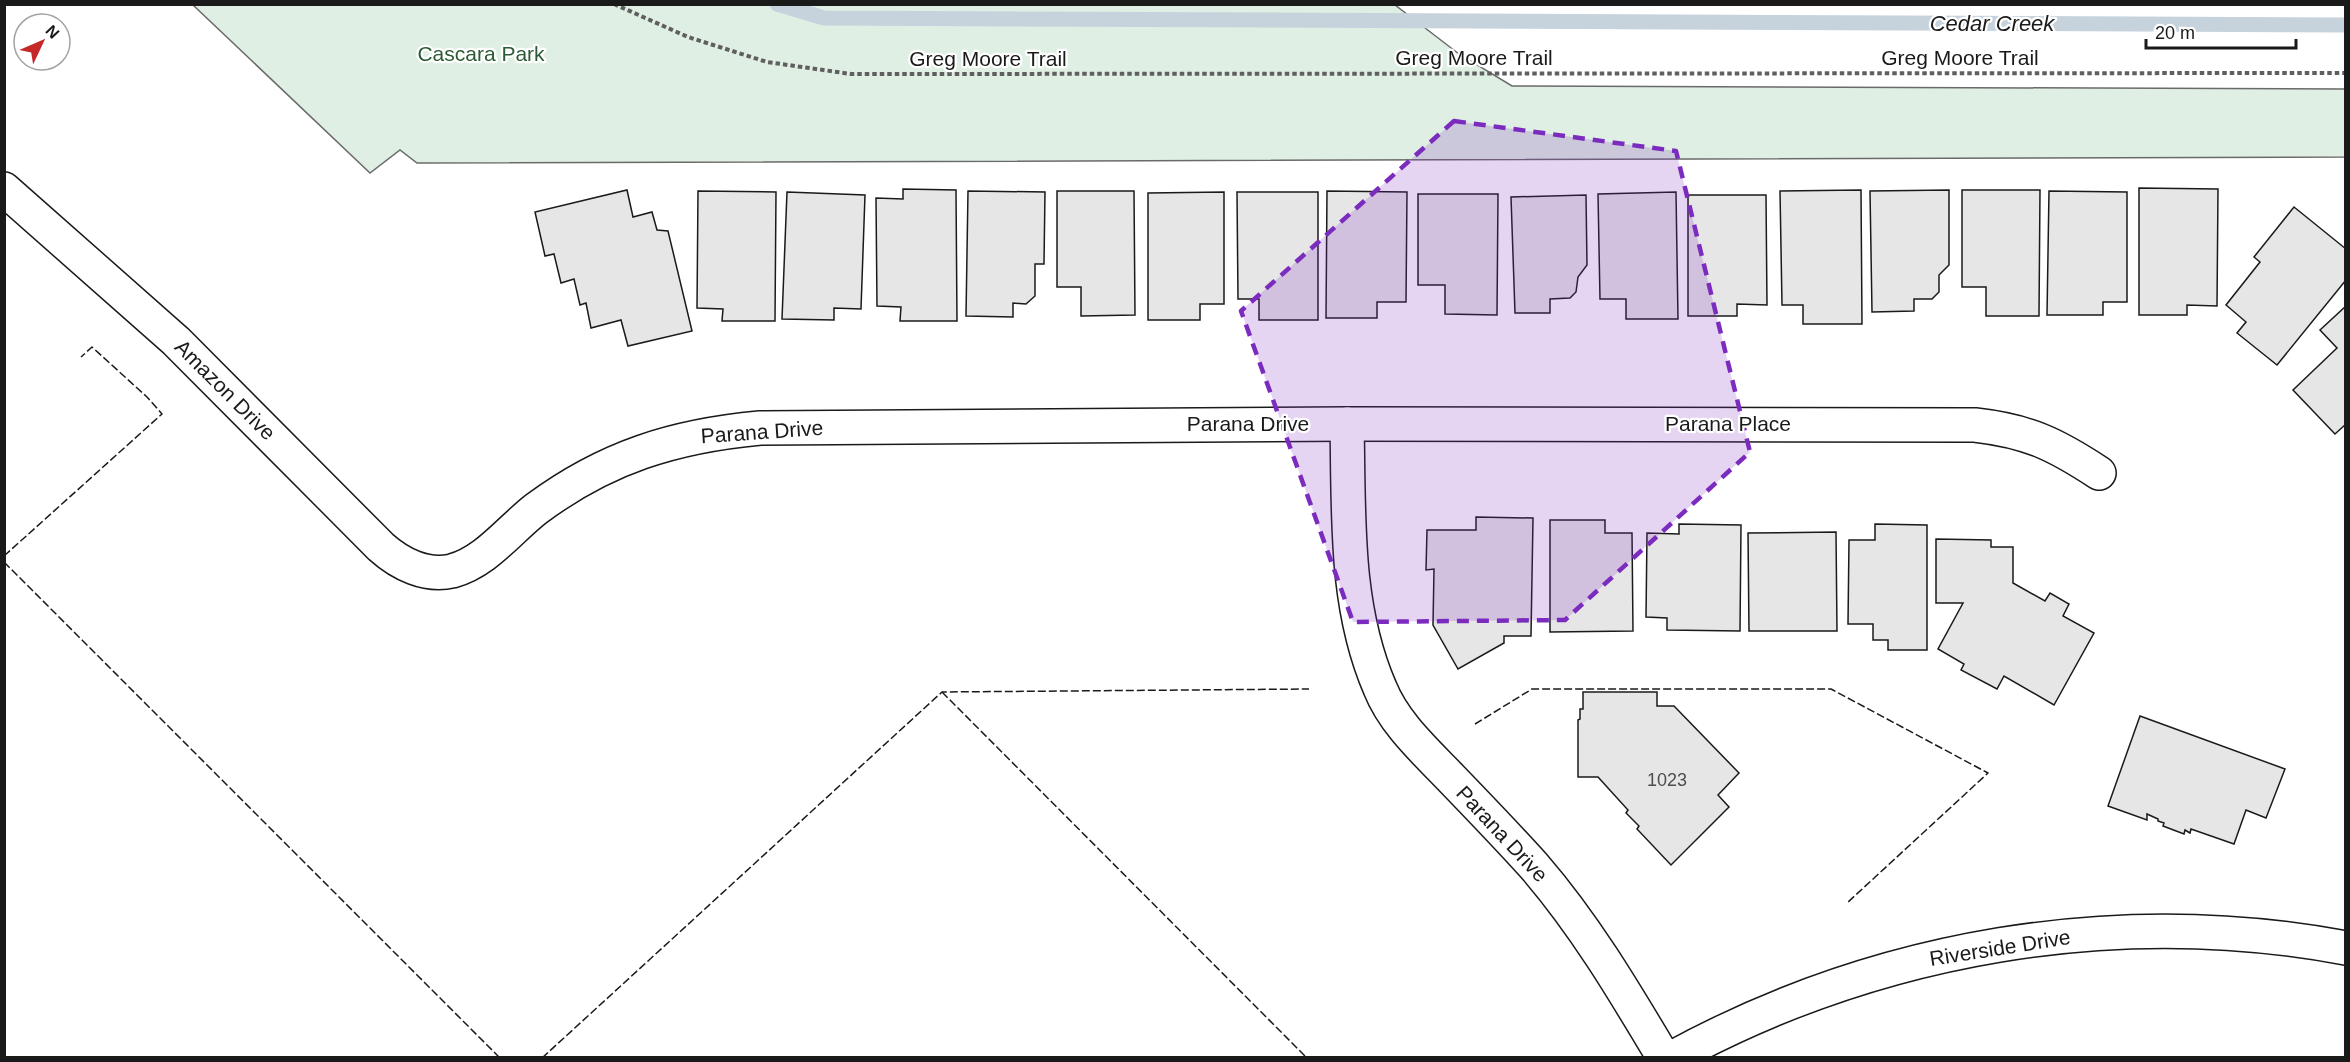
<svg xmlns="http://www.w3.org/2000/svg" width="2350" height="1062" font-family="Helvetica,sans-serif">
  <rect width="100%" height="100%" fill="#fff"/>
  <!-- green -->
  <polygon fill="#e0efe3" stroke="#6a6a6a" stroke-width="1.5" points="193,5 1395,5 1459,54 1512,86 2345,89 2345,157 417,163 400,150 370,173"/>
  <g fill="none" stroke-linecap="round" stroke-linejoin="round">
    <!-- stream -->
    <polyline stroke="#c6d2dc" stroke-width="15" points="777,4 824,18 2346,25"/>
  </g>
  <!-- building -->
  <g fill="#e6e6e6" stroke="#1a1a1a" stroke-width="1.5">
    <polygon points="2139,188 2218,189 2217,306 2187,305 2187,315 2139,315"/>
    <polygon points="903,189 956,190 957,321 900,321 901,307 877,306 876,198 903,199"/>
    <polygon points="627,190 633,217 652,212 657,230 668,231 692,331 628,346 621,320 591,328 586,303 580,305 574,279 561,283 554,254 545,256 535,212"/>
    <polygon points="1861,190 1862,324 1803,324 1803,305 1782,305 1780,191"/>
    <polygon points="1949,190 1949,265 1939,275 1939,292 1932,299 1914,299 1914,311 1872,312 1870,191"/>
    <polygon points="1962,190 2040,190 2039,316 1986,316 1986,287 1962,287"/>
    <polygon points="698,191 776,192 775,321 722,321 723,309 697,308"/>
    <polygon points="968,191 1045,192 1044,264 1035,264 1035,296 1026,304 1013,303 1013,317 966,316"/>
    <polygon points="1057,191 1134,191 1135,315 1081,316 1081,287 1057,287"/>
    <polygon points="1327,191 1407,192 1406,302 1377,302 1377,318 1326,318"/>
    <polygon points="2049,191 2127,192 2127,302 2103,302 2103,315 2047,315"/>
    <polygon points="787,192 865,195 861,309 834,308 834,320 782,319"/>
    <polygon points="1224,192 1224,304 1200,304 1200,320 1148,320 1148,193"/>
    <polygon points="1237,192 1318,192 1318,320 1259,320 1259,299 1238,299"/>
    <polygon points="1676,192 1678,319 1626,319 1626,299 1600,299 1598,194"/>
    <polygon points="1418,194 1498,194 1497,315 1445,314 1445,285 1418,285"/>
    <polygon points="1586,195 1587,265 1578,277 1576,292 1570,298 1550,299 1550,313 1515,313 1511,197"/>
    <polygon points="1688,195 1766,195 1767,305 1737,304 1737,316 1688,316"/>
    <polygon points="2294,207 2346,249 2346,280 2277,365 2237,333 2246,322 2226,305 2260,262 2254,257"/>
    <polygon points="2346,306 2346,424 2335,434 2293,390 2337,348 2320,330"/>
    <polygon points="1476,517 1533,518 1531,636 1504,636 1504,643 1458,669 1433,625 1434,569 1426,570 1427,530 1476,530"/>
    <polygon points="1550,520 1605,520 1605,533 1632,533 1633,631 1550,632"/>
    <polygon points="1679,524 1741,525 1740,631 1667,630 1667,618 1646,617 1647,533 1679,534"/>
    <polygon points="1875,524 1927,525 1927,650 1888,650 1888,640 1873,640 1873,624 1848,624 1849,540 1875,540"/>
    <polygon points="1836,532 1837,631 1749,631 1748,533"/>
    <polygon points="1936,539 1991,540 1991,547 2013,547 2013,583 2045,601 2050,593 2069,604 2063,616 2094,633 2054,705 2004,676 1997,689 1961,670 1964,664 1938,649 1963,603 1936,603"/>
    <polygon points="1583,692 1657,692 1657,706 1674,706 1739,773 1718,795 1729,807 1671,865 1637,829 1639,826 1626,813 1628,810 1598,777 1578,777 1578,720 1580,719 1580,709 1583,709"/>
    <polygon points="2140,716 2285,769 2266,818 2246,810 2234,844 2191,829 2190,833 2185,830 2184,834 2163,826 2164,823 2158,821 2158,819 2147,814 2147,820 2108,806"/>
  </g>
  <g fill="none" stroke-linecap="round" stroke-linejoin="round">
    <!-- minor casing -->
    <g stroke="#1a1a1a" stroke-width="36">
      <g id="minor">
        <path d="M4,189L176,341L381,547C400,564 426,577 452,571C486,562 509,530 536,509C606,457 674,436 760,428L1347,424L1975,425C2028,431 2055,444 2099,473"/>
        <path d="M1347,424C1349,513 1344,605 1380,688C1394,723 1424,750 1450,777C1478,806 1507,836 1534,866C1585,925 1624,991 1664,1058"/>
      </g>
    </g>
    <!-- tertiary casing -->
    <g stroke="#1a1a1a" stroke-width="36">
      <path id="tertiary" d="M1672,1058C1877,946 2116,905 2346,948"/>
    </g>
    <!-- path -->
    <polyline stroke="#5f5f5f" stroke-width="4" stroke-dasharray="4.5 3" stroke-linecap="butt" points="614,4 688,37 767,62 851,74 2346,73"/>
    <!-- minor -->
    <use href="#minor" stroke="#fff" stroke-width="33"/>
    <!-- tertiary -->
    <use href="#tertiary" stroke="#fff" stroke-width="33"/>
    <!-- fence -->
    <g stroke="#1a1a1a" stroke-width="1.5" stroke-dasharray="8 3" stroke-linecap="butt">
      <polyline points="4,556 162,414 147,397 92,347 81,357"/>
      <polyline points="4,562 500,1058"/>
      <polyline points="942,692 1307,1058"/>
      <polyline points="1475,724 1532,689 1831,689 1988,773 1847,903"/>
      <polyline points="542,1058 942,692 1309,689"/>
    </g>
  </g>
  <!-- marked area -->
  <path fill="#7b2cbf" fill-opacity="0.2" stroke="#7b2cbf" stroke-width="4.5" stroke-dasharray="12 8" stroke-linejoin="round" d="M1454,121L1676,151L1750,452L1565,620L1353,622L1241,311Z"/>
  <g text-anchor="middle" stroke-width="4.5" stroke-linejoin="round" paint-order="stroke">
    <!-- number labels -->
    <g font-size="18" fill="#4d4d4d">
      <text x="1667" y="786">1023</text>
    </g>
    <!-- park labels -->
    <g font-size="21" fill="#2b5a34" stroke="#fff">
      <text x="481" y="61">Cascara Park</text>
    </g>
    <!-- street labels -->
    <g font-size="21" fill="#1a1a1a" stroke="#fff">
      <text x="1474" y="65">Greg Moore Trail</text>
      <text x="1960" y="65">Greg Moore Trail</text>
      <text x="988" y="66">Greg Moore Trail</text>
      <text transform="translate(225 390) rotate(45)" y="7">Amazon Drive</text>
      <text x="1248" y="431">Parana Drive</text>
      <text x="1728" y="431">Parana Place</text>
      <text transform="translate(762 432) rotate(-4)" y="7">Parana Drive</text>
      <text transform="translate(1502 834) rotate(47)" y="7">Parana Drive</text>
      <text transform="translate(2000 948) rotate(-9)" y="7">Riverside Drive</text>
    </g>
    <!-- water labels -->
    <g font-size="22" font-style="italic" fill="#1a1a1a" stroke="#fff">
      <text x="1992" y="31">Cedar Creek</text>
    </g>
  </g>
  <!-- border -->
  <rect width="2350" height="1062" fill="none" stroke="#1a1a1a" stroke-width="12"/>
  <!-- north arrow -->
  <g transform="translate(42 42) rotate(46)"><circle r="28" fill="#ffffff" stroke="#a3a3a3" stroke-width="1.5"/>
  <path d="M0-4.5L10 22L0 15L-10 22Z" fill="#c62828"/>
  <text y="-9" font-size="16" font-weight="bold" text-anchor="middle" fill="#1a1a1a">N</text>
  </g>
  <!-- scale -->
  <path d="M2146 39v9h150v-9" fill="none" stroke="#1a1a1a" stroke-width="3"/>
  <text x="2155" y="39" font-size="18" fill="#1a1a1a" stroke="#ffffff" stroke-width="4.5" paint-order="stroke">20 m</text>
</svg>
